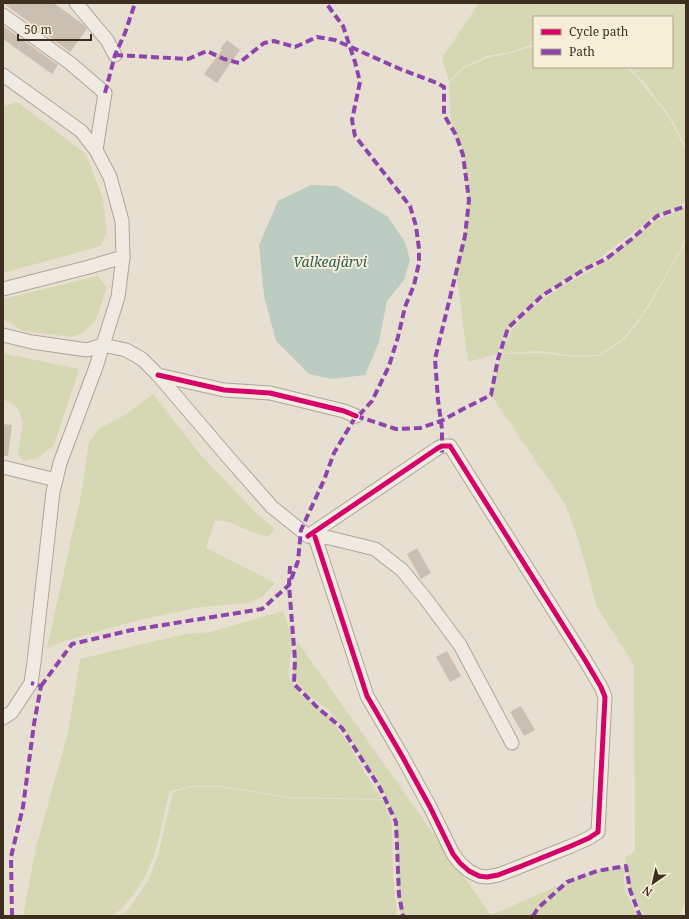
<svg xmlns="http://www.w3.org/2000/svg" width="689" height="919" font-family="'Noto Serif',serif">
  <rect width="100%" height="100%" fill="#e7e0d1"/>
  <!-- green -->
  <g fill="#d6d7b3">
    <polygon points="479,3 686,3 686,148 671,118 642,80 629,67 672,67 672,17 534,17 534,44 514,51 487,56 463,67 449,81 442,58"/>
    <polygon points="534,46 534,67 627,67 640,81 670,119 686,151 686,202 651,219 589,266 555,285 527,307 508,328 497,354 468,362 456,270 465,236 469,200 463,152 451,121 449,83 464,68 487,58 515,52"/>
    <polygon points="17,102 86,154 103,199 107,232 101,246 3,273 3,107"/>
    <polygon points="686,207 686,236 681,249 642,315 622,340 598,355 573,356 542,351 502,353 511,331 530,310 558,289 592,270 653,222"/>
    <polygon points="686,240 686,899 680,916 645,916 638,906 630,890 625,857 635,852 634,665 597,607 578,538 565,504 491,395 501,354 542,353 572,357 599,356 623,341 643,316 682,249"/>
    <polygon points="98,276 107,288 95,321 83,333 71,337 24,331 3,319 3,299"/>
    <polygon points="3,351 6,354 79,369 54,445 38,458 23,461 18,454 23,422 17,407 5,400 3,396"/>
    <polygon points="153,394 200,454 257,514 275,529 268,537 252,532 229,522 215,520 206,548 275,583 262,597 249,603 200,607 135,621 68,640 47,648 81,495 89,442 100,428 123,416"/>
    <path d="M283,611L291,632L293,635L288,676L300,695L327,714L348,743L366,775L382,799L288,797L221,786H192L170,791C164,812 161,835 154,855C146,878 132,901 113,916H23L36,847L68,733L80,659L185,634L210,632Z"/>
    <polygon points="297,641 491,915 567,882 555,890 531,916 402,916 400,911 397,875 396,822 387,798 370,772 352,740 330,711 304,692 293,674"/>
    <polygon points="192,787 221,787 288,798 383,800 392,823 393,875 397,916 119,916 128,910 148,881 158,855 173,792"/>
    <polygon points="623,867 625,891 634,909 639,916 533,916 556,891 576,878 591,872"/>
  </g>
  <!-- water -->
  <polygon fill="#bcccc2" points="311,185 337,186 388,217 405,242 410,260 404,280 387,301 379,342 365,375 332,379 309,374 276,341 264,296 259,245 278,201"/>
  <!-- building -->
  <g fill="#cbbfb2">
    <polygon points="3,3 54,3 84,25 87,29 70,52"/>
    <polygon points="3,26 58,65 52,74 3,39"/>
    <polygon points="227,40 240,50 227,68 217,83 204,74 222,50 220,49"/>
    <polygon points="3,424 12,425 8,456 3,456"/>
    <polygon points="417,548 431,573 421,579 407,554"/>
    <polygon points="447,651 461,676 450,682 436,657"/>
    <polygon points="521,706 535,730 524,736 510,712"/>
  </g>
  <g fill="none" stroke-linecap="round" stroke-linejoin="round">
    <!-- minor casing -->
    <g stroke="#ada599" stroke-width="15">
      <g id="minor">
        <polyline points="76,3 107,40 115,55"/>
        <polyline points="3,15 70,63 105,93 96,150"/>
        <polyline points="3,75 81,131 96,150 110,177 122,221 123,257 118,297 96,367 60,463 53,492 34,662 31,683 12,712 3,718"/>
        <polyline points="3,289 89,267 123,257"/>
        <polyline points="3,335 32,342 87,350 103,345 126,350 142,359 158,375 228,457 272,507 308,536 330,538 375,549 402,570 425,598 460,645 512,743"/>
        <polyline points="158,375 224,390 270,393 344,411 356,416"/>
        <polyline points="3,467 56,480"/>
        <polyline points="308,536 438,448 442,446 450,446 585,660 601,687 605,697 598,832 589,838 571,846 519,867 498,875 487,877 479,876 469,871 460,863 453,854 430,807 402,756 367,696 315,537"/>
      </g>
    </g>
    <!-- minor -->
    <use href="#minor" stroke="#efebe3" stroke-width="13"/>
    <!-- quiet -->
    <g stroke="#8e44ad" stroke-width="4" stroke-dasharray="8 4" stroke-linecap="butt">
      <polyline points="115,55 188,59 207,51 224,59 239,63 264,43 274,41 295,47 317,37 335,40 400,69 437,83 444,87 444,115 456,135 463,155 469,200 465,236 435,359 438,400 442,429 442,456"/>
      <polyline points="105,93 115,55 125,33 135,3"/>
      <polyline points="356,416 396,429 420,428 441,421 467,407 491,395 498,359 508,328 543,295 585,269 606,259 633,238 657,216 686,206"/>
      <polyline points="290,566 289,585 295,660 294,684 318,708 342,728 380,788 396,822 399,895 403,916"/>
      <polyline points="41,686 72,644 132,630 262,609 289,585 298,561 301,530 324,480 334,453 356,416 361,413 372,401 389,366 398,337 405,307 414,285 419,263 419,249 416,226 410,206 355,136 352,120 360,82 355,62 343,26 326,3"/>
      <polyline points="12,916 11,857 23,807 34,724 41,686 31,683"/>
      <polyline points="533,916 538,908 567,882 597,871 626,866 630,890 640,916"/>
    </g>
    <!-- cycleway casing -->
    <g stroke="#f7eed8" stroke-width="8">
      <g id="cycleway">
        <polyline points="158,375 224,390 270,393 344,411 356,416"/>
        <polyline points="308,536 438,448 442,446 450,446 585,660 601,687 605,697 598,832 589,838 571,846 519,867 498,875 487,877 479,876 469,871 460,863 453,854 430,807 402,756 367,696 315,537"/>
      </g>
    </g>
    <!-- cycleway -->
    <use href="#cycleway" stroke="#d6006c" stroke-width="5"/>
  </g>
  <g text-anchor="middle" stroke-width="4" stroke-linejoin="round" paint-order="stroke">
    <!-- water labels -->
    <g font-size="14" font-style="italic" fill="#2f5d5a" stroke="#f7eed8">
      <text x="330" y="267">Valkeajärvi</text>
    </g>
  </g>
  <!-- border -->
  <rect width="689" height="919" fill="none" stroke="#3d2e20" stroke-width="8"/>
  <!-- legend -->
  <rect x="533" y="16" width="140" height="52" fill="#f7eed8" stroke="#ada18e"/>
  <rect x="541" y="29" width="20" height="6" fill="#d6006c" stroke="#ada18e"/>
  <text x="569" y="36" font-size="12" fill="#3d2e20">Cycle path</text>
  <rect x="541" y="49" width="20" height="6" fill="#8e44ad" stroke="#ada18e"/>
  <text x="569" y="56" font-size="12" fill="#3d2e20">Path</text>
  <!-- north arrow -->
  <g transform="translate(653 883) rotate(214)" stroke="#f7eed8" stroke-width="3" paint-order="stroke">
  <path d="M0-3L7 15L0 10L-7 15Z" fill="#3d2e20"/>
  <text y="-6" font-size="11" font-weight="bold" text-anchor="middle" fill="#3d2e20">N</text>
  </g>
  <!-- scale -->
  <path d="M18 34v6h73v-6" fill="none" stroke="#3d2e20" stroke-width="2"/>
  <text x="24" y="34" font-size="12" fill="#3d2e20" stroke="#f7eed8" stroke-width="3" paint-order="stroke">50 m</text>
</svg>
